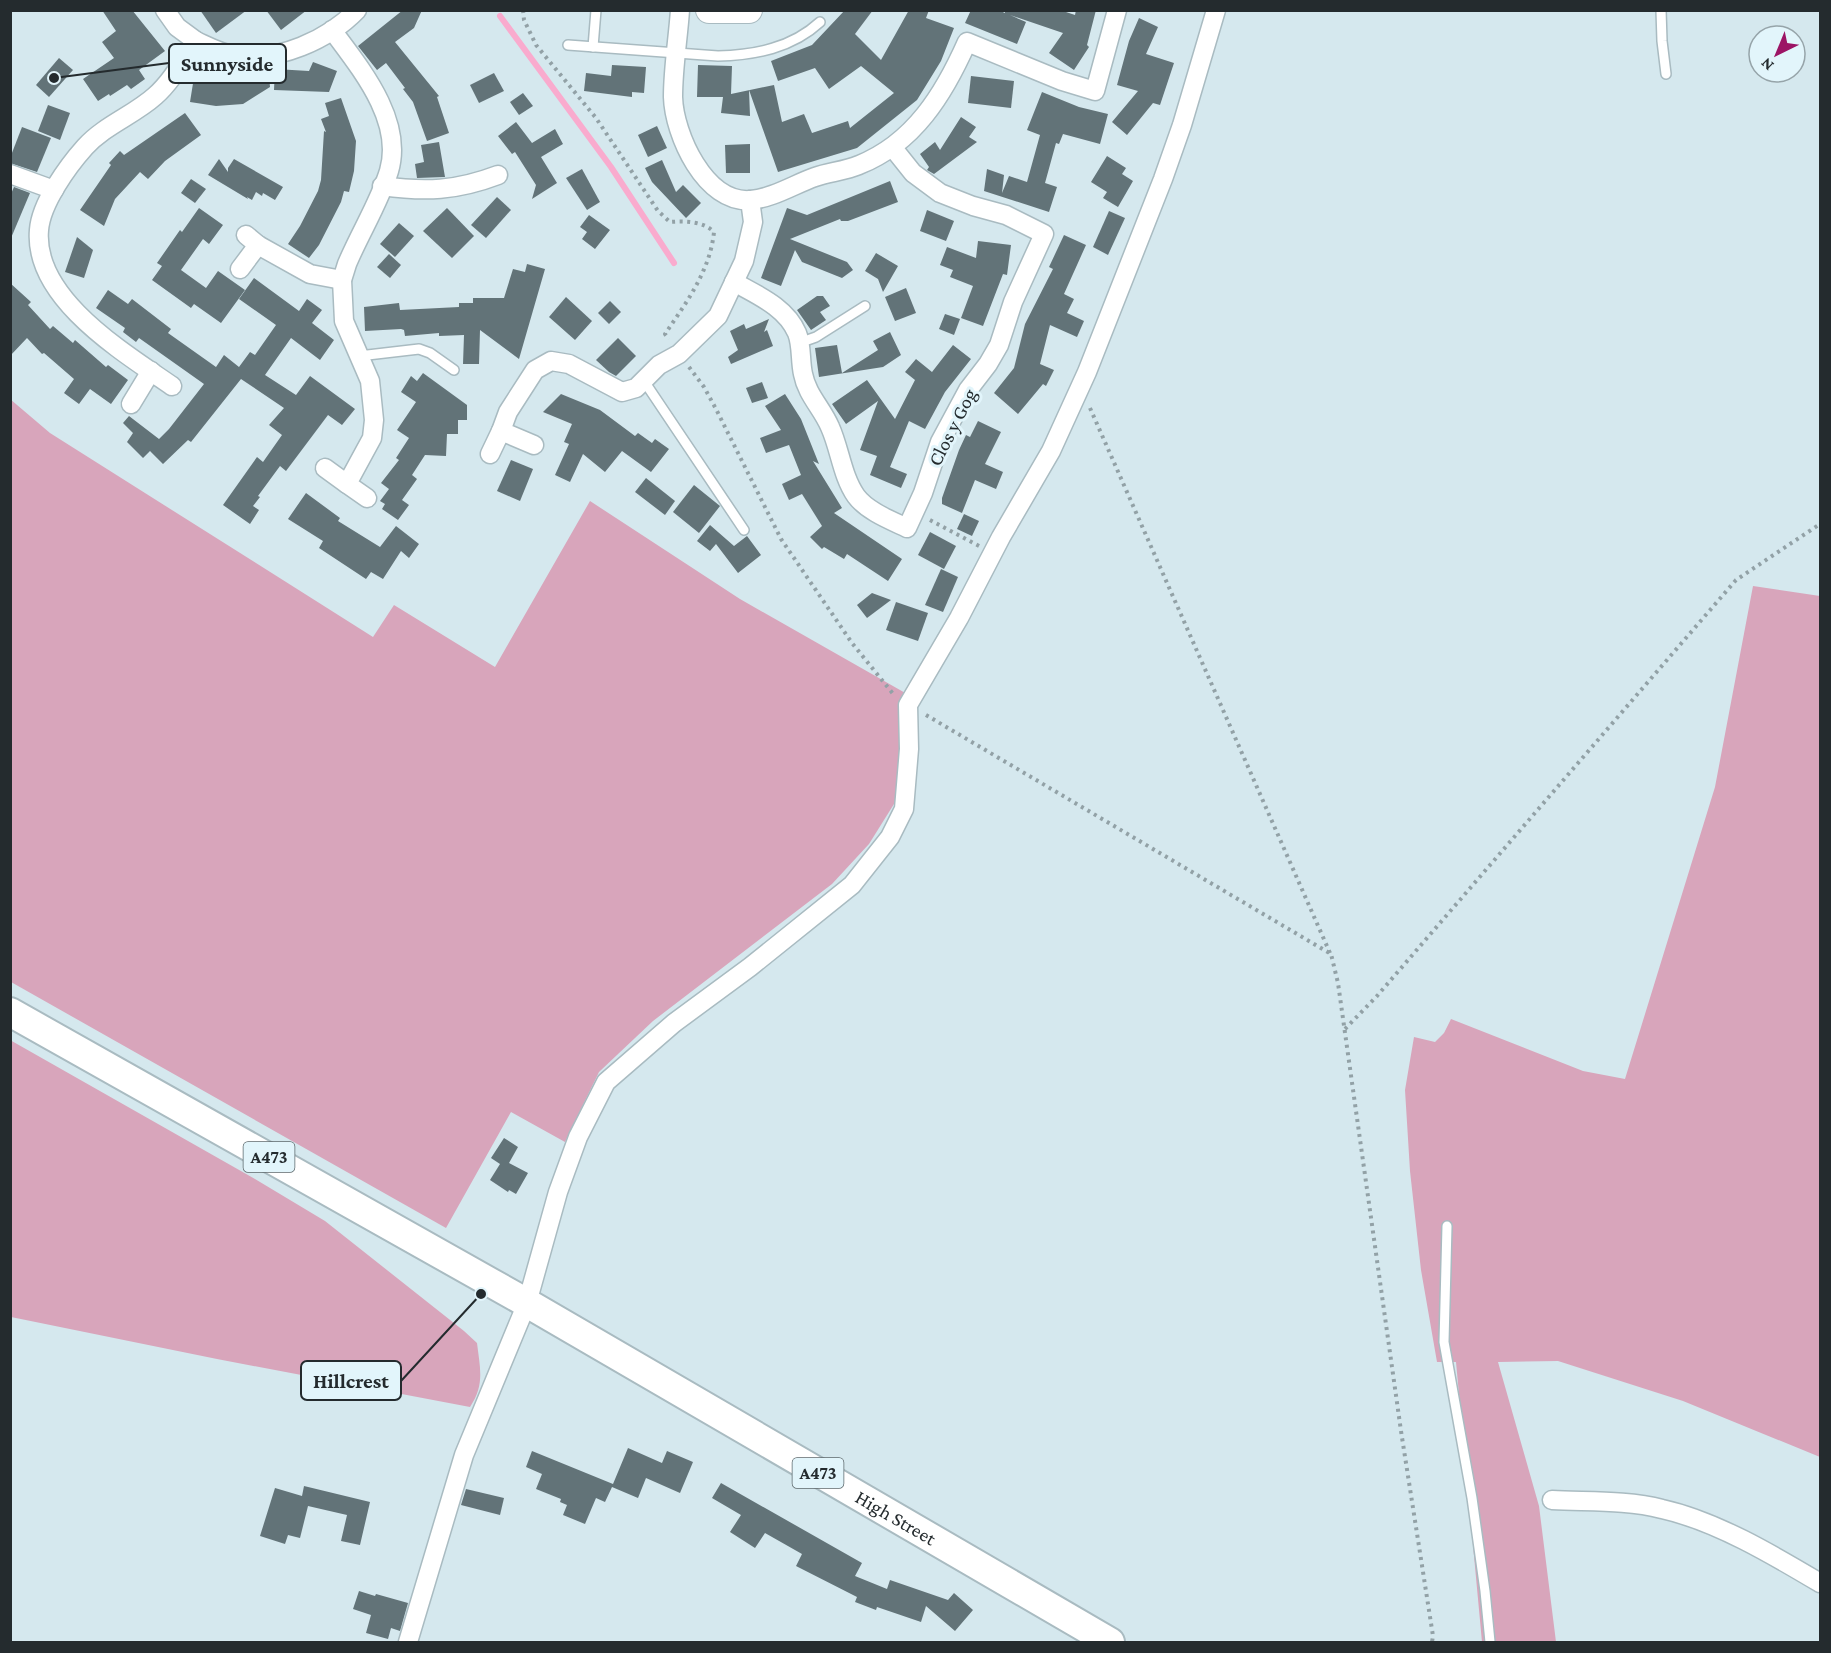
<svg xmlns="http://www.w3.org/2000/svg" width="1831" height="1653" font-family="'Crimson Pro',serif">
  <rect width="100%" height="100%" fill="#d5e8ee"/>
  <!-- green -->
  <g fill="#d8a5bb">
    <polygon points="10,399 50,433 373,637 394,605 495,667 590,501 740,599 907,694 908,760 894,804 869,844 832,884 653,1021 599,1072 565,1142 511,1112 446,1228 11,982"/>
    <polygon points="1753,586 1820,596 1820,1457 1683,1401 1558,1361 1498,1362 1539,1506 1556,1642 1482,1642 1456,1362 1437,1362 1421,1270 1410,1171 1405,1090 1414,1037 1435,1042 1444,1033 1451,1019 1583,1071 1625,1079 1715,787"/>
    <path d="M10,1040L255,1179L325,1221L464,1331L477,1343C480,1368 485,1385 470,1407L217,1359L11,1317Z"/>
  </g>
  <g fill="none" stroke-linecap="round" stroke-linejoin="round">
    <!-- stream -->
    <polyline stroke="#f9abce" stroke-width="6" points="500,16 611,167 674,263"/>
  </g>
  <!-- building -->
  <g fill="#627378">
    <polygon points="102,10 132,10 165,51 139,70 145,79 131,89 127,85 110,96 109,94 98,101 83,79 114,58 102,42 116,31"/>
    <polygon points="200,10 247,10 216,33"/>
    <polygon points="266,10 307,10 281,30"/>
    <polygon points="403,10 422,10 414,28 395,42 439,96 437,97 449,133 427,141 413,102 403,89 405,88 386,63 377,70 358,46"/>
    <polygon points="845,10 873,10 855,34 881,60 909,10 929,10 926,18 954,28 941,61 917,100 857,148 778,172 749,90 750,116 721,113 723,97 697,97 698,65 732,66 731,94 774,85 782,122 804,114 812,133 848,121 850,128 894,93 861,66 829,89 815,68 778,81 771,61 812,45"/>
    <polygon points="971,10 998,10 1005,13 1005,10 1060,10 1075,15 1076,10 1096,10 1087,45 1089,47 1074,70 1049,53 1063,33 1010,15 1026,22 1017,44 965,23"/>
    <polygon points="1139,18 1158,27 1146,54 1174,63 1160,105 1153,103 1127,135 1112,122 1138,91 1117,85 1129,41"/>
    <polygon points="59,58 73,70 49,97 36,85"/>
    <polygon points="313,62 337,71 329,92 274,90 275,69 309,71"/>
    <polygon points="612,65 646,67 644,93 632,92 632,97 584,91 586,73 611,76"/>
    <polygon points="195,71 241,79 241,76 269,76 270,87 243,104 216,106 190,102"/>
    <polygon points="494,73 504,91 479,103 470,85"/>
    <polygon points="971,76 1014,81 1011,108 968,103"/>
    <polygon points="1042,92 1079,107 1108,114 1100,144 1063,134 1059,144 1056,143 1045,183 1057,187 1049,212 984,191 987,169 1004,175 1002,193 1009,176 1027,182 1040,135 1027,130"/>
    <polygon points="523,93 533,106 519,115 510,102"/>
    <polygon points="341,98 356,141 354,171 349,192 344,191 341,202 319,245 309,258 288,244 300,226 318,191 321,180 324,131 326,132 321,119 329,116 325,103"/>
    <polygon points="48,105 70,113 60,140 38,131"/>
    <polygon points="185,113 201,135 165,161 148,179 140,172 115,199 104,226 80,210 111,165 109,163 120,151 124,155"/>
    <polygon points="961,117 976,127 969,137 977,142 934,174 927,170 929,167 920,154 935,142 940,150"/>
    <polygon points="516,122 532,143 555,129 563,144 541,157 557,183 532,199 536,185 515,152 512,154 498,136"/>
    <polygon points="657,126 667,148 648,157 638,135"/>
    <polygon points="22,127 51,138 37,172 10,163 10,158"/>
    <polygon points="439,142 445,177 417,178 415,164 424,162 421,145"/>
    <polygon points="750,144 750,173 726,173 725,145"/>
    <polygon points="1107,156 1126,168 1122,174 1133,181 1118,207 1103,198 1107,192 1091,182"/>
    <polygon points="219,159 228,172 228,168 234,159 283,187 275,200 263,193 262,196 256,192 252,200 247,197 248,199 208,175"/>
    <polygon points="662,160 676,192 683,185 701,203 686,218 652,182 645,168"/>
    <polygon points="582,169 600,202 587,210 566,178"/>
    <polygon points="191,179 206,189 195,203 181,193"/>
    <polygon points="890,181 898,202 848,221 841,221 840,219 790,239 847,262 853,270 842,278 802,262 795,250 781,286 761,278 787,208 807,215"/>
    <polygon points="14,187 30,193 11,238 10,196"/>
    <polygon points="497,197 511,210 486,238 471,225"/>
    <polygon points="199,208 223,225 209,244 203,239 181,270 206,288 218,271 245,290 221,323 194,304 191,308 152,280 162,266 157,263 180,230 182,232"/>
    <polygon points="447,208 474,236 452,258 423,231"/>
    <polygon points="927,210 954,221 946,241 920,231"/>
    <polygon points="1109,211 1125,218 1108,255 1093,247"/>
    <polygon points="589,215 610,230 595,249 582,239 587,232 580,227"/>
    <polygon points="399,223 414,236 395,257 380,244"/>
    <polygon points="1064,235 1086,245 1064,294 1074,299 1067,313 1084,321 1077,337 1050,325 1040,364 1054,370 1046,386 1043,384 1018,414 994,393 1014,368 1025,324 1053,269 1049,267"/>
    <polygon points="77,237 93,250 84,278 65,272"/>
    <polygon points="978,241 1011,245 1007,275 1003,274 983,326 961,318 973,286 950,277 953,270 940,265 947,247 976,258"/>
    <polygon points="876,253 898,266 883,292 878,279 865,271"/>
    <polygon points="389,254 401,265 390,278 377,267"/>
    <polygon points="527,264 545,269 519,359 480,330 479,364 463,364 464,335 439,336 439,333 405,336 404,330 401,329 365,331 364,307 399,303 400,310 459,307 459,303 473,303 473,298 504,298 513,269 525,272"/>
    <polygon points="254,278 299,311 307,299 322,310 312,323 334,340 320,360 291,338 265,375 296,395 310,376 355,409 342,425 328,415 286,471 280,466 258,496 260,497 253,506 259,510 250,524 223,505 257,457 263,462 282,435 269,425 284,408 241,379 191,442 188,440 163,464 150,451 143,458 127,442 133,433 123,423 129,416 159,439 169,429 204,384 139,338 136,342 123,332 125,328 96,308 108,290 128,304 132,299 171,329 168,333 216,367 224,355 239,367 250,352 255,355 276,325 239,299"/>
    <polygon points="10,283 31,302 28,305 50,329 53,326 73,343 75,340 106,367 108,365 128,380 111,404 90,389 79,404 64,393 74,379 44,353 42,354 27,338 10,356"/>
    <polygon points="906,288 916,313 895,321 885,297"/>
    <polygon points="817,296 823,296 830,306 820,312 826,320 811,330 797,310"/>
    <polygon points="566,297 592,321 575,340 549,317"/>
    <polygon points="610,301 621,312 609,324 598,313"/>
    <polygon points="945,314 960,319 954,335 939,329"/>
    <polygon points="769,319 764,332 767,330 773,346 731,364 728,357 738,350 730,331 744,324 746,329"/>
    <polygon points="890,332 901,355 883,367 819,377 815,348 837,345 842,373 878,350 873,341"/>
    <polygon points="618,338 636,356 616,376 609,372 596,360"/>
    <polygon points="953,345 971,359 945,392 925,429 909,421 890,467 907,474 901,488 870,475 877,456 860,450 878,401 846,424 832,404 867,380 895,419 915,380 905,372 916,359 932,372"/>
    <polygon points="423,373 467,405 467,420 458,420 458,434 447,434 446,456 425,455 412,475 417,479 402,500 409,505 398,520 382,509 385,504 380,501 389,489 381,483 399,460 396,458 409,438 397,430 416,402 401,392 411,376 417,381"/>
    <polygon points="762,382 768,398 752,403 746,388"/>
    <polygon points="561,394 600,410 635,436 638,433 652,443 655,439 669,449 651,472 622,451 605,472 583,454 570,482 555,475 569,444 564,442 572,424 543,412"/>
    <polygon points="785,394 801,419 819,464 813,461 842,508 834,513 902,559 888,581 847,554 844,559 824,547 822,549 810,537 822,526 802,494 789,500 782,484 801,475 789,445 766,453 760,438 781,430 765,406"/>
    <polygon points="978,421 1001,432 985,464 1003,472 996,489 975,480 962,513 942,504 942,498 959,450 966,435 970,437"/>
    <polygon points="511,460 533,469 520,501 497,491"/>
    <polygon points="646,478 675,501 665,515 635,492"/>
    <polygon points="694,485 720,506 699,533 673,512"/>
    <polygon points="306,493 340,518 338,521 380,547 396,526 419,544 409,558 401,551 383,579 371,572 366,579 319,548 323,541 288,519"/>
    <polygon points="964,514 979,521 972,536 957,529"/>
    <polygon points="710,525 734,546 747,536 761,555 738,573 716,544 710,551 697,541"/>
    <polygon points="930,532 956,546 944,569 918,555"/>
    <polygon points="941,569 958,577 943,612 925,605"/>
    <polygon points="872,593 891,600 867,618 857,605"/>
    <polygon points="896,602 928,613 918,641 886,630"/>
    <polygon points="504,1138 518,1147 509,1163 528,1173 516,1194 509,1190 508,1192 490,1180 500,1164 491,1158"/>
    <polygon points="628,1448 662,1463 667,1451 693,1462 680,1493 646,1478 638,1498 612,1487 605,1502 596,1498 585,1524 563,1515 567,1505 560,1502 561,1499 536,1489 542,1474 526,1467 532,1451 613,1484"/>
    <polygon points="721,1483 862,1563 855,1576 887,1589 890,1580 948,1600 954,1593 973,1610 955,1631 926,1606 921,1622 877,1607 876,1610 855,1602 857,1597 796,1566 802,1554 765,1533 755,1548 730,1532 741,1515 712,1498"/>
    <polygon points="304,1486 370,1502 360,1545 341,1541 347,1515 308,1506 300,1538 288,1535 285,1544 260,1536 275,1488 302,1496"/>
    <polygon points="466,1489 504,1498 500,1515 461,1505"/>
    <polygon points="359,1591 375,1596 376,1594 408,1603 400,1631 391,1628 388,1639 366,1633 371,1615 353,1609"/>
  </g>
  <g fill="none" stroke-linecap="round" stroke-linejoin="round">
    <!-- lane casing -->
    <g stroke="#a9bbc1" stroke-width="12">
      <g id="lane">
        <polyline points="1661,10 1662,41 1666,74"/>
        <path d="M568,45L718,56C755,55 792,48 820,22"/>
        <polyline points="593,47 596,10"/>
        <polyline points="799,343 816,337 865,306"/>
        <polyline points="359,356 419,349 430,353 454,370"/>
        <polyline points="644,381 744,530"/>
        <polyline points="1447,1226 1444,1342 1472,1498 1485,1591 1490,1642"/>
      </g>
    </g>
    <!-- street casing -->
    <g stroke="#a9bbc1" stroke-width="21">
      <g id="street">
        <polyline points="165,10 177,27 196,41"/>
        <path d="M680,10C678,39 673,68 673,97C674,134 705,204 751,200C773,198 795,184 815,177C829,172 845,171 859,165C914,143 944,94 967,42L1062,81L1095,91L1117,10"/>
        <path d="M332,30C360,68 404,120 389,171C380,201 359,235 347,264L342,280L344,321L370,381L374,420L372,438L347,484L367,498"/>
        <polyline points="10,174 54,190"/>
        <path d="M382,186C425,192 456,191 498,175"/>
        <polyline points="246,235 258,245 310,274 342,280"/>
        <polyline points="240,269 258,245"/>
        <path d="M734,282C757,295 786,307 797,333C802,345 800,361 803,374C807,395 822,408 830,427C840,449 842,476 856,496C867,511 890,520 907,528L923,493L940,442L968,390L988,364L999,345L1013,302L1044,234L1006,215L973,206L940,193L913,173L893,148"/>
        <path d="M172,386C123,352 33,298 39,230C41,203 68,166 85,147C105,125 134,115 155,96C172,81 183,60 196,41C209,47 222,54 236,56C278,62 328,40 357,10"/>
        <polyline points="131,404 151,371"/>
        <polyline points="534,445 501,431 508,412 535,370 551,361 569,364 622,392 636,388 659,365 679,354 718,316 744,261 753,222 750,200"/>
        <polyline points="490,454 501,431"/>
        <polyline points="325,468 347,484"/>
        <path d="M1552,1500C1588,1502 1627,1500 1662,1509C1716,1521 1773,1555 1820,1583"/>
        <polyline points="408,1642 464,1455 527,1303 558,1192 578,1137 606,1082 674,1023 750,967 852,885 890,837 904,809 909,749 908,705 959,618 1001,537 1051,451 1087,372 1163,179 1182,125 1216,10"/>
      </g>
    </g>
    <!-- secondary casing -->
    <g stroke="#a9bbc1" stroke-width="28">
      <polyline id="secondary" points="709,10 749,10"/>
    </g>
    <!-- primary casing -->
    <g stroke="#a9bbc1" stroke-width="32">
      <g id="primary">
        <path id="s1" d="M10,1012L527,1303L1110,1642"/>
      </g>
    </g>
    <!-- path -->
    <g stroke="#92a1a6" stroke-width="4" stroke-dasharray="3 4.5" stroke-linecap="butt">
      <path d="M523,10L524,20L536,45L596,118L658,211L670,222C685,221 703,221 714,232C710,271 686,303 665,334L669,339"/>
      <polyline points="689,367 704,387 716,409 781,539 852,643 894,695"/>
      <polyline points="1090,408 1330,953"/>
      <polyline points="930,520 979,546"/>
      <polyline points="926,715 1331,954 1338,983 1401,1431 1433,1636 1432,1642"/>
      <polyline points="1345,1029 1377,996 1736,580 1820,524"/>
    </g>
    <!-- lane -->
    <use href="#lane" stroke="#fff" stroke-width="9"/>
    <!-- street -->
    <use href="#street" stroke="#fff" stroke-width="18"/>
    <!-- secondary -->
    <use href="#secondary" stroke="#fff" stroke-width="26"/>
    <!-- primary -->
    <use href="#primary" stroke="#fff" stroke-width="28"/>
  </g>
  <g text-anchor="middle" stroke-width="6" stroke-linejoin="round" paint-order="stroke">
    <!-- shield labels -->
    <g fill="#e2f5fb" stroke="#5d686c" stroke-width="1.5">
      <rect x="243.5" y="1142" width="51" height="30" rx="4.5"/>
      <rect x="792.5" y="1458" width="51" height="30" rx="4.5"/>
    </g>
    <g font-size="18" font-weight="bold" fill="#242b2e">
      <text x="269" y="1163">A473</text>
      <text x="818" y="1479">A473</text>
    </g>
    <!-- street labels -->
    <g font-size="20" fill="#242b2e" stroke="#e2f5fb">
      <text transform="translate(952 427) rotate(-63)" y="7">Clos y Gog</text>
      <text dy="7" stroke="none"><textPath href="#s1" startOffset="1020">High Street</textPath></text>
    </g>
  </g>
  <!-- callouts -->
  <path fill="none" stroke="#242b2e" stroke-width="2" d="M54 78L169 63M481 1294L401 1381"/>
  <g fill="#242b2e" stroke="#e2f5fb" stroke-width="2">
    <circle cx="54" cy="78" r="6"/>
    <circle cx="481" cy="1294" r="6"/>
  </g>
  <g fill="#e2f5fb" stroke="#242b2e" stroke-width="2">
    <rect x="169" y="44" width="117" height="39" rx="6"/>
    <rect x="301" y="1361" width="100" height="39" rx="6"/>
  </g>
  <g font-size="21" text-anchor="middle" font-weight="bold" fill="#242b2e">
    <text x="227" y="71">Sunnyside</text>
    <text x="351" y="1388">Hillcrest</text>
  </g>
  <!-- border -->
  <rect width="1831" height="1653" fill="none" stroke="#242b2e" stroke-width="24"/>
  <!-- north arrow -->
  <g transform="translate(1777 54) rotate(223)"><circle r="28" fill="#e2f5fb" stroke="#96a4a9" stroke-width="1.5"/>
  <path d="M0-4.5L10 22L0 15L-10 22Z" fill="#9c1465"/>
  <text y="-9" font-size="16" font-weight="bold" text-anchor="middle" fill="#242b2e">N</text>
  </g>
</svg>
